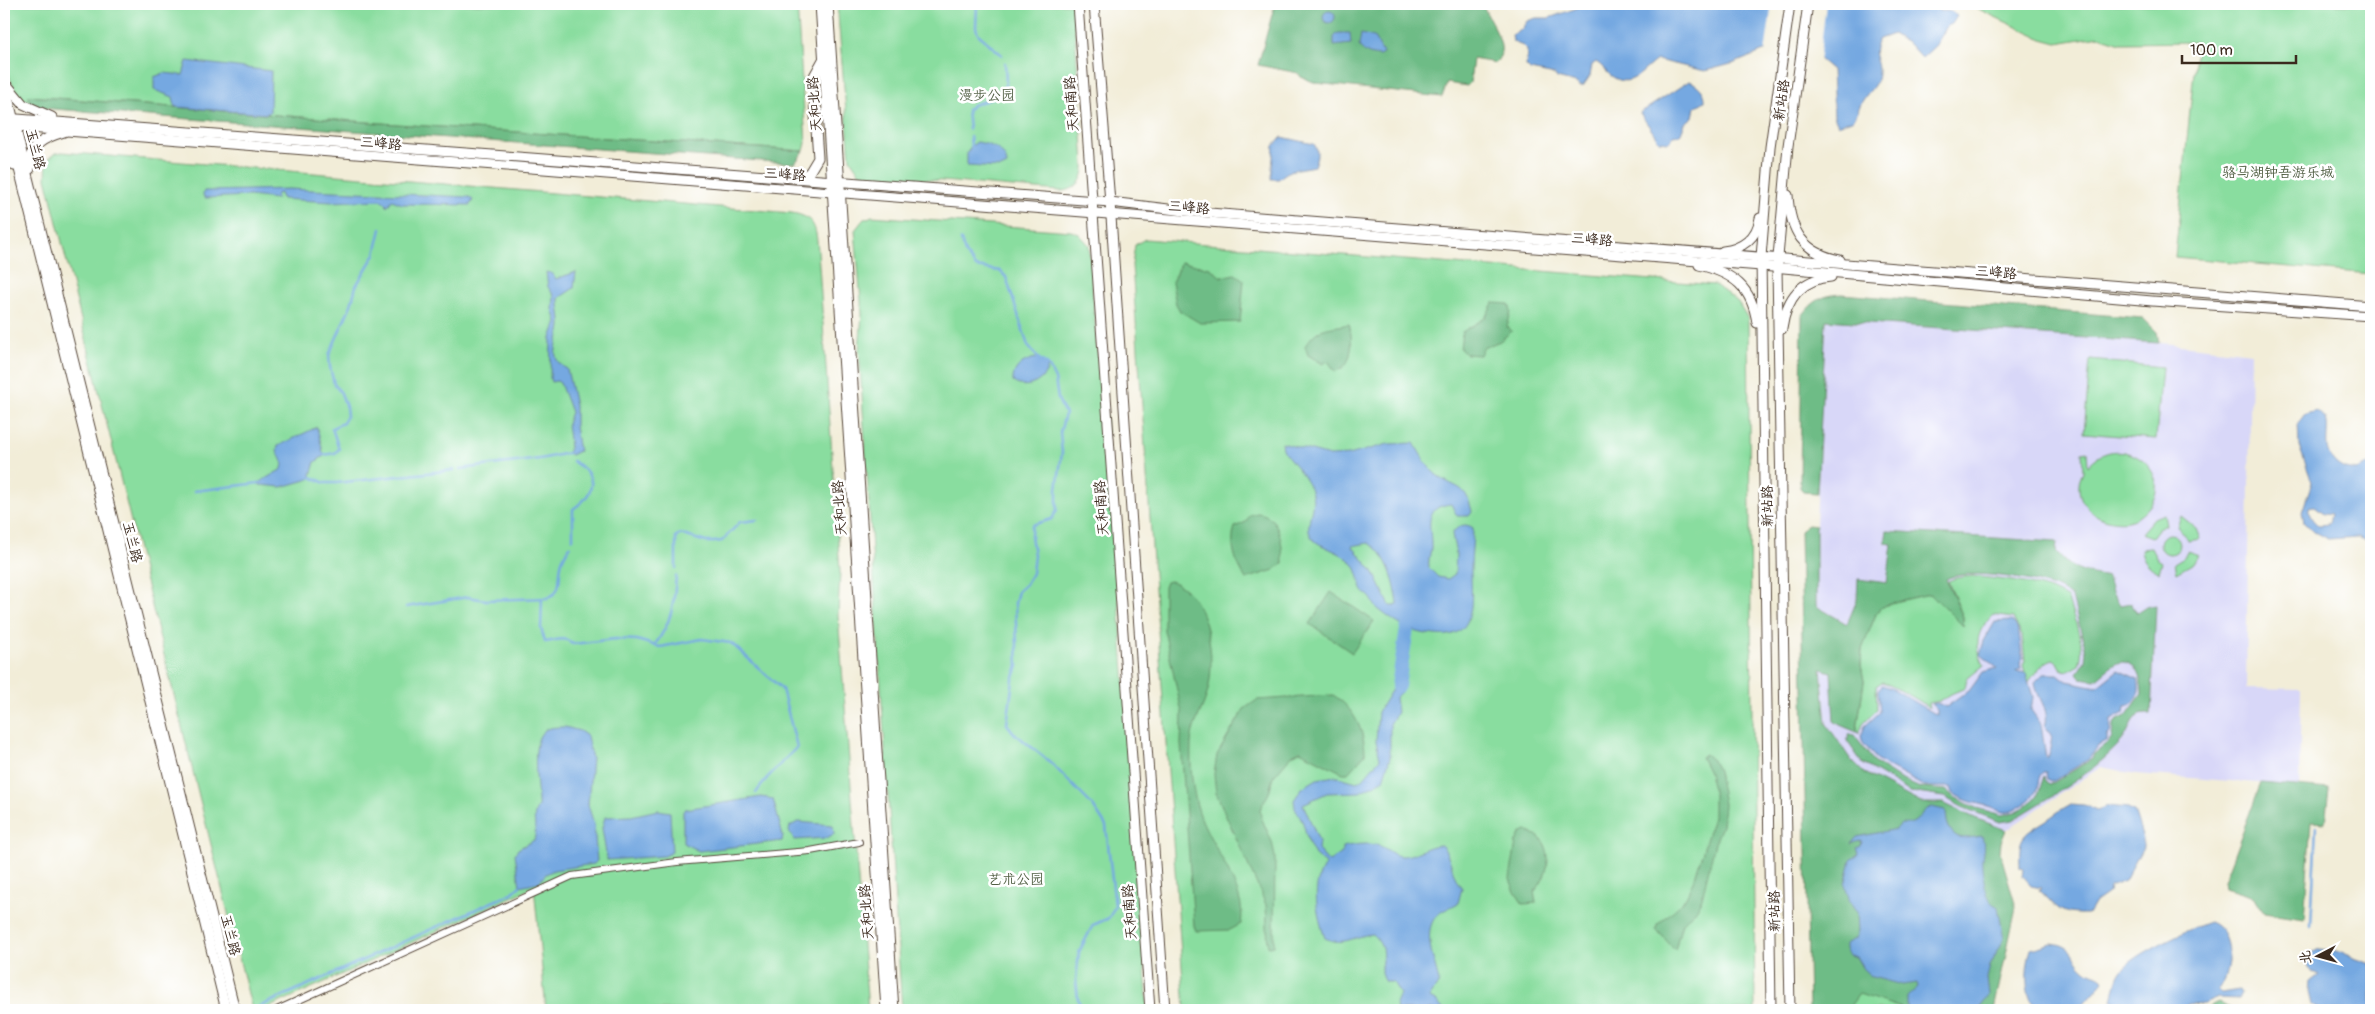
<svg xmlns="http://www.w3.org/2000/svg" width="2375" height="1014" font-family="Pangolin,'LXGW WenKai TC',sans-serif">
  <rect width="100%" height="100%" fill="#fff"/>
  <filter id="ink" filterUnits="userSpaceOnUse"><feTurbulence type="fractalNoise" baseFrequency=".02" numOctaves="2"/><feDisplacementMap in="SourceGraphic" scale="10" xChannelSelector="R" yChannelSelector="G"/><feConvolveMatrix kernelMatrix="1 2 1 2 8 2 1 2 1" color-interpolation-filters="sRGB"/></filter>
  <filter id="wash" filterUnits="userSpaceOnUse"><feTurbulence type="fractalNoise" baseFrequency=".0096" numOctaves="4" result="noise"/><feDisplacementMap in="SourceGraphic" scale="20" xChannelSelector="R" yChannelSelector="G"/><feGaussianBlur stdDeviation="1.12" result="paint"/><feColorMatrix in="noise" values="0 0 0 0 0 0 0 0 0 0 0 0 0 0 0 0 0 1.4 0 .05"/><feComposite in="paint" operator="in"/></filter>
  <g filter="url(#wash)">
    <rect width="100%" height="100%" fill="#f2edd8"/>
    <!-- built -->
    <polygon fill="#d8d7f8" points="1825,320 2172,344 2251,353 2246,688 2301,689 2299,786 2136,774 2101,767 2006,830 1975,818 1943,803 1921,803 1864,773 1851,760 1826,723 1816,606 1816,526"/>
    <!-- green -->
    <g fill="#89dd9f" stroke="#62845e">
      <path d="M4,4H797L806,143L804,151L380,123L29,96L31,104C0,93 4,31 4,4Z"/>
      <path d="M837,4H1073L1084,164C1085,180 1076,191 1060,191L860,174L850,159Z"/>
      <polygon points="1974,4 2371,4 2371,274 2175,257 2197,42 2121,43 2099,36 2057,43 2042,39 1976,8"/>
      <path d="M62,152L792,213C816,217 816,229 818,251L840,571L838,615L868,1010H546L534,887L263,1010H252L46,178L47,160L55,153Z"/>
      <polygon points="872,216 1071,231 1079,234 1089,245 1097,349 1103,376 1148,1010 902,1010 859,350 862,314 855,230 863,220"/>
      <polygon points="1145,239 1715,285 1738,302 1748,319 1755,1010 1185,1010 1132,265 1135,245"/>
      <polygon points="2090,360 2162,367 2156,439 2084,433"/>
      <path d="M2087,451L2088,466C2123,424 2188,482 2138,517C2130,522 2118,523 2108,520C2092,516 2078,503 2079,485C2079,480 2082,475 2083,471C2083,465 2082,458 2082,452Z"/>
      <polygon points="2164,514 2166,525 2158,529 2152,537 2141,533 2154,518"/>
      <polygon points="2181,516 2196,528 2200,538 2188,540 2186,535 2177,527"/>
      <circle cx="2170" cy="544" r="10"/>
      <path d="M2151,548L2156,558L2162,562L2159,572C2149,568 2142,560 2141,549Z"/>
      <polygon points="2187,551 2199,555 2192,564 2176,573 2174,563 2184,557"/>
      <path d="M1972,576C2003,580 2042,582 2068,599C2073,620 2087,643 2079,665L2068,671L2062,670L2058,662L2053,659C2041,663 2035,673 2028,683L2023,665L2025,661L2022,636L2013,618L1993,615C1976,631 1974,645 1984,665L1967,679L1965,688L1951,694L1940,701L1928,703L1929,708C1922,701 1891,685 1882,682L1876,686L1877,710L1864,722L1859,733L1857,729L1864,681L1861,665L1862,649L1876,614L1881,608L1890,603L1929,594L1934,597L1963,626V617L1948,581L1956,578Z"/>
      <polygon points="1859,993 1907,1010 1847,1010"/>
    </g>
    <!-- forest -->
    <g fill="#6ebc86" stroke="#547352">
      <path d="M1275,4H1483C1487,20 1513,48 1495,63L1473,59L1470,83L1467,86L1447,83L1442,97L1316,83L1301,77L1298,73L1258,65Z"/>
      <polygon points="28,96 380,123 804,151 795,163 789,163 40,108 31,104"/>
      <polygon points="1181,262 1210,268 1221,277 1235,274 1244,280 1240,322 1200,323 1180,311 1176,304 1172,282"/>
      <path d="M1841,294L2143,318L2157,332L2159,343L1826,320L1817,493L1803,492L1800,487L1802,316C1813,301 1822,295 1841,294Z"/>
      <polygon points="1493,303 1509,304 1511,312 1507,327 1512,331 1500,341 1483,348 1480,355 1466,354 1460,349 1462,332 1485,318"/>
      <path d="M1349,324C1353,338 1354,368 1335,371L1328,361L1323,364L1308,355L1305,346C1318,325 1328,329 1349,324Z"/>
      <path d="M1258,513C1281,516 1282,543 1283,563L1274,570L1246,579C1236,563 1229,546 1235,527L1246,522L1249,515Z"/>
      <path d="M1808,525L1816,526V606L1847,624L1857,600L1858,579L1887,583L1892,544L1885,543L1887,531L2057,542L2056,551C2076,574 2080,571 2108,577L2112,592L2120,605L2131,603L2137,613L2146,607L2156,605L2151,714C2127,713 2134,728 2120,743C2091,775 2050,797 2013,820L2000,822L1962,807L1944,797L1910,792L1863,764L1847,741L1850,734L1854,735L1875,763L1900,779L1920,788L1946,790L1954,797L1976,808L2002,815L2019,811L2037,797L2044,776L2046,783L2050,785L2092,759L2094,754L2107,744L2112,737L2113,725L2116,721L2126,716L2142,694C2142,683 2138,662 2123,662C2114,662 2102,675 2095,680L2081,678L2077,673L2085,661L2086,651L2072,597C2067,595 2063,591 2058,589C2036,579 1968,568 1946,579L1963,617V626L1934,597L1929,594L1890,603L1881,608L1876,614L1862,649L1861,665L1864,681L1857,729L1859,733L1840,725L1834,721L1831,672L1821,669L1826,723L1851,760L1864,773L1921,803H1943L1975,818L2006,830L2001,842L2000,852L2016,907L1994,1010H1907L1859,994L1847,1010H1809L1800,531Z"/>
      <path d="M1170,581C1209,592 1217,660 1207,694C1203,709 1191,728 1191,744C1190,766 1192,791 1199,812C1209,844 1248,890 1241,924L1230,930L1196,931L1194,926L1181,744L1182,713L1164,630V587L1166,582Z"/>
      <polygon points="1331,592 1374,621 1352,653 1310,624"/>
      <path d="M1333,695C1353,707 1365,731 1365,754L1348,773H1343L1300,751L1292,755L1273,777L1269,793L1260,809L1261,817L1272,842L1275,857L1274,946L1268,947L1266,905L1216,793L1214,774L1217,755L1244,709L1257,700Z"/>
      <polygon points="1705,754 1715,763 1718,771 1724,804 1722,826 1715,843 1702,898 1694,912 1682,923 1675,950 1656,929 1657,925 1682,903 1687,895 1696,874 1713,817 1713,790 1709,773 1701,757"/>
      <polygon points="2261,783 2329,789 2325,822 2311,821 2304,919 2264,913 2254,897 2225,888 2224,881"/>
      <path d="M1526,831C1557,838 1551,875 1534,892L1536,903L1523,904L1515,892L1510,879L1516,842L1520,834Z"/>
      <polygon points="2218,1003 2235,1010 2204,1010"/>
    </g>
    <!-- water -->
    <g fill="#74a8e1" stroke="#586980" fill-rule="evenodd">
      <path d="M1582,4H1936L1939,11H1951L1957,16L1952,24L1947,26L1936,45L1922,58L1909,44L1893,34L1879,39C1869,55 1879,58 1878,73C1878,84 1870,90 1865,97C1860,103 1858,112 1854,119L1838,125L1834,116L1832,70L1818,58L1764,51L1735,63L1705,71L1657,60C1642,70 1631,91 1610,75C1605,71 1602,65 1596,62L1592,65L1590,76L1583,86H1580L1576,83L1557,78L1555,75L1530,70L1526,66L1527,50L1523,46L1513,42L1512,35L1521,30L1527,21L1536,18H1549L1577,8Z"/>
      <circle cx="1329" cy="17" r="6"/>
      <polygon points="1338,33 1350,33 1351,44 1334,46 1334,37"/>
      <path d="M1361,34L1374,37L1383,53L1380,56C1371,55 1365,54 1359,46Z"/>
      <polygon points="187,61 271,71 270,112 266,114 175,107 173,97 154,90 154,77 164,73 183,75"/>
      <path d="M1689,81C1697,83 1706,92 1705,101L1695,107L1693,117L1685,123L1680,135L1673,136L1669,142L1659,141L1640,113Z"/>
      <path d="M1282,137L1314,144C1319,152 1317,157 1314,166C1301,169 1289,168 1279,179H1271L1274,146Z"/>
      <path d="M977,142C990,144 1006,150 1007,165L1001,168L967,166V153L971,146Z"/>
      <polygon points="289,189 469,197 473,200 470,205 402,204 392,200 387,207 386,203 381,200 331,202 282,199 280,193 277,194 276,199 249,196 205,198 203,195 204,191 207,191"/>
      <path d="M546,272L551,273L556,279L576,272L574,288L559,298C558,307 562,317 561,326C559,344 547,358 567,369L575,405V426L579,451L571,455L568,453L570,447L567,424L571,412L560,383L557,381L551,382L550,378L551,338L557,322L553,309L554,296L548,287Z"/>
      <path d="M1038,358L1048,365C1047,380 1027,392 1013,382C1012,367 1025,359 1038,358Z"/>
      <path d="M2317,411L2326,418C2329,428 2326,436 2327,446C2328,458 2340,471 2353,470C2360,470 2365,466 2371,463V490L2367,505L2371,511V543L2358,537L2328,539L2314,532L2304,522L2302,512L2312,482L2299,446L2298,423L2305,414ZM2314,507L2323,514L2331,515L2329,524L2318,525C2313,521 2308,515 2309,508Z"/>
      <polygon points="317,427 324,456 315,462 310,479 282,487 260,485 258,483 282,469 283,464 277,450 278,446"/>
      <path d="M1282,443L1330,456L1349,455L1388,444L1414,443C1420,453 1428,469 1438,476C1457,490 1466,483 1472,512L1469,516H1457L1451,504C1421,507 1432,528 1431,548C1430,555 1428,561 1429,568L1438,577L1448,579L1455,574L1456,554L1452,534C1457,526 1465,522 1473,528C1473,542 1471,556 1471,570C1471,599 1479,640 1435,635C1410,633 1397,624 1378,609C1374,606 1373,600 1370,597C1367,594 1364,594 1362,589C1359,581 1359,572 1353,564C1343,551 1318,547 1312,538C1303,524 1316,510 1312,494C1309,479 1292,463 1283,450ZM1368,543C1388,553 1395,583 1398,604L1395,606H1390L1373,571L1352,546Z"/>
      <path d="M2012,621C2022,630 2019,645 2023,658L2020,663L2021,669L2015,671L2026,673L2033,697L2031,710L2041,724L2046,758L2049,756L2052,735L2045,726C2051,710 2036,697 2035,682L2043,674H2058L2067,681L2097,687L2118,670L2138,679C2141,691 2138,704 2125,706L2124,713L2111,720L2110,733L2107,736V741L2098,746L2089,759L2052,782L2047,780L2046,772H2043C2036,778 2040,786 2035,793C2030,801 2013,814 2003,812C1998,811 1993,807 1988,806C1975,803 1964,801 1953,793L1951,787H1925L1878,761L1863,743L1861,736L1865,726L1880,712L1878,690L1882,685L1895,690L1937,715V710L1931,704L1937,703L1946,707L1969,691L1983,672L1997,668L1980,654L1984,641L1995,622Z"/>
      <path d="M1394,686H1401V692L1395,698L1397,712L1390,724V758L1383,780L1360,792L1327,793L1303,804L1319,841L1318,850L1329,862L1342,853V847C1353,845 1369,842 1380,846C1387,848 1393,856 1401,856C1414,857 1427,845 1441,845C1452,855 1450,874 1462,888L1458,903C1453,906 1446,909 1441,912C1418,928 1436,962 1439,983L1429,998L1436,1001L1444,1010H1397L1396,1003L1400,994L1393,982H1385C1373,965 1394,954 1372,934C1354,936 1343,947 1325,938C1317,915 1310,885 1326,864L1315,855L1309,844L1303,823L1295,808L1294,800L1302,788L1317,779L1335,776L1357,782L1363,779L1380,759L1376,741L1378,712Z"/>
      <path d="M565,727L580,731L587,736L592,758L588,805L594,824L597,861L594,864L554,870L546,874L539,882L520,886L515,854L518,849L534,840C537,831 533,822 535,813C536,809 539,807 538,802C538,787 529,740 545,730C550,727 559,727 565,727Z"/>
      <polygon points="761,797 773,799 783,836 782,841 699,851 683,843 683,811 685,809"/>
      <path d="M2071,804L2084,805L2097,810L2108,806L2128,808L2134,811L2143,839V847L2125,881L2109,887L2108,893L2095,902L2088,914C2057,915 2060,908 2039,891L2041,888L2031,886L2022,876L2023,869L2020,868C2019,838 2019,837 2045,821C2054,815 2061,809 2071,804Z"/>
      <path d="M1932,807L1945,810C1947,815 1946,820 1948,825C1955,842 1966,838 1982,836C1985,845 1983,851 1982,860C1981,867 1986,899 1992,903C1994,905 1996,905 1998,907L2004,939L1990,966L1987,978L1989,996L1978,1010H1907V997L1918,987L1917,983L1902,985L1872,977L1863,969L1856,957L1849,955L1845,949V944L1855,939L1858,931L1857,912L1850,902L1845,884L1851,860L1859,853L1857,848L1861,846L1862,840L1851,844L1857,837L1896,829L1901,824C1921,826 1917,812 1932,807Z"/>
      <polygon points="658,810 670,812 672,852 665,856 607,860 602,828 605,817 631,816"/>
      <polygon points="798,822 833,825 834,834 827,838 794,840 789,832 790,826"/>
      <path d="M2209,922C2234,931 2232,972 2218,990L2221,993L2239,990L2241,993L2238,999L2218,998L2204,1004L2188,1005L2183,1010H2113L2119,1003L2112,1000C2115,990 2115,979 2122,970C2133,955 2190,928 2209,922Z"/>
      <path d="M2052,943C2076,946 2071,958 2086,970C2091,975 2098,974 2104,980L2078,1010H2040C2022,1000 2026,966 2031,949Z"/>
      <polygon points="2319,949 2337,951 2371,963 2371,1010 2323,1010 2312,1004 2309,991 2310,982 2319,975 2312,972 2306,964 2306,956"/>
    </g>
    <!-- pier -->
    <polygon fill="#f2edd8" points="1772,4 1826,4 1819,62 1765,53"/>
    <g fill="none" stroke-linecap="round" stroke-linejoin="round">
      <!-- stream -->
      <g stroke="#74a8e1" stroke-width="2.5">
        <polyline points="977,4 976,27 978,34 1002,55"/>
        <polyline points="1000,94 1003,91 1006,82 1005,63"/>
        <polyline points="969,129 967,110 973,105 993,98"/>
        <polyline points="970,137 971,146"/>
        <polyline points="961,240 965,253 976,267 1000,271 1006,277 1028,346 1038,358 1048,365 1055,379 1058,399 1065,414 1060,433 1062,452 1057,489 1057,510 1052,519 1032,525 1031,535 1034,555 1032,573 1026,584 1018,591 1015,603 1018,666 1013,680 1007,724 1014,733 1050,762 1093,806 1106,826 1115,906 1109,918 1093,925 1079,952 1076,980 1078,999 1082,1010"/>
        <polyline points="324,455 335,453 339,449 332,428 343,423 347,416 346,407 341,393 334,384 330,367 329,355 351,305 356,286 375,254 381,229"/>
        <polyline points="460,469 540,459 568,453"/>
        <polyline points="311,477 325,483 336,483 454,470"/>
        <polyline points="194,491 259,483"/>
        <path d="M573,539V509C585,501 599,487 586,471C583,467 577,465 573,461"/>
        <polyline points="676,568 676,536 680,534 706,542 714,542 722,541 740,522 757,520"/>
        <path d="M542,598L541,628L545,642C556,641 564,635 573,644L615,639L637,640L660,647L702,639L731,643L782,689L797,747L767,778L756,793"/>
        <path d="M406,607L468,597L486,600L548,598C564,590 557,576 562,561C564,555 567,551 570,546"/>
        <path d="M654,646C672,622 674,605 676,576"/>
        <polyline points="2311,926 2316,826"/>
        <polyline points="252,1010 512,893 520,886"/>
      </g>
      <!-- river -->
      <polyline stroke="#74a8e1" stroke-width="14" points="1398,686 1407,629"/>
    </g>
  </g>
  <g filter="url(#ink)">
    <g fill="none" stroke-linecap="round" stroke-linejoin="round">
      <!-- street casing -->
      <g stroke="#56473a" stroke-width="8">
        <polyline id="street" points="277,1010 572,876 677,862 810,851 859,842"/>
      </g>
      <!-- secondary casing -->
      <g stroke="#56473a" stroke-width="11">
        <g id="secondary">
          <polyline points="820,4 886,1010"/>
          <polyline points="828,4 894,1010"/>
          <polyline points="1078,4 1150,1010"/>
          <polyline points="1094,4 1110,202 1165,1010"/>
          <polyline points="4,81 235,1010"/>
          <polyline points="9,87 23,104 52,117"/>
          <polyline points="4,108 226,1010"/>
          <polyline points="4,118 1110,202 1185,211 2371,306"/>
          <polyline points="4,126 1761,266 2152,301 2371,316"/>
          <polyline points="4,149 14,166"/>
          <path d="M30,169C27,145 44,138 64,132"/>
          <polyline points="796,178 809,173 818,158 813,85 814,76 824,58"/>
          <path d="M1788,195C1790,231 1803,253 1840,260"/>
          <path d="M1723,251C1742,249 1757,238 1760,218"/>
          <path d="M1699,265C1733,273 1752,287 1757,323"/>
          <path d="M1782,329C1786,300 1800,279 1831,277"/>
          <polyline points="1771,1010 1761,257 1770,147 1790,4"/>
          <polyline points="1790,1010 1777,268 1788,146 1808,4"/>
        </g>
      </g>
      <!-- street -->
      <use href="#street" stroke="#fff" stroke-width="6"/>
      <!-- secondary -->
      <use href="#secondary" stroke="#fff" stroke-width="9"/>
    </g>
  </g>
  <g text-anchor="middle" stroke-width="5" stroke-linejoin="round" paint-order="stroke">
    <!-- park labels -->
    <g font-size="14" fill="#526045" stroke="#fff">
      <text x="987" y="100">漫步公园</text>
      <text x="2278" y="177">骆马湖钟吾游乐城</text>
      <text x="1016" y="884">艺术公园</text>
    </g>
    <!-- street labels -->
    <g font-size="14" fill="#3b2a1e" stroke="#fff">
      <text transform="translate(1781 100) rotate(-82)" y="5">新站路</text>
      <text transform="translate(814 104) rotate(-94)" y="5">天和北路</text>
      <text transform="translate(1071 104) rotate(-94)" y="5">天和南路</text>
      <text transform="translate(381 143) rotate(5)" y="5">三峰路</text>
      <text transform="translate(36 149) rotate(76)" y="5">玉兰路</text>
      <text transform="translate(785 174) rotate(4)" y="5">三峰路</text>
      <text transform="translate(1189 207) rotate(5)" y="5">三峰路</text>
      <text transform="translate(1592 239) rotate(5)" y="5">三峰路</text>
      <text transform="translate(1996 272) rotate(5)" y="5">三峰路</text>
      <text transform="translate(1767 506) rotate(-91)" y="5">新站路</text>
      <text transform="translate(839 508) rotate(-94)" y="5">天和北路</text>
      <text transform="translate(1101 508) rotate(-94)" y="5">天和南路</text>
      <text transform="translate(133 542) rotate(76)" y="5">玉兰路</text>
      <text transform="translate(1774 911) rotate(-91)" y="5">新站路</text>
      <text transform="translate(866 912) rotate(-94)" y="5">天和北路</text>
      <text transform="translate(1129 912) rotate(-94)" y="5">天和南路</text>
      <text transform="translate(231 935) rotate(76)" y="5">玉兰路</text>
    </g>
  </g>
  <!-- margin -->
  <rect width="2375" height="1014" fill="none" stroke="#fff" stroke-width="20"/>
  <!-- north arrow -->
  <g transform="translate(2318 956) rotate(264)" stroke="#ffffff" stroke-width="4" paint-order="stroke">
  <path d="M0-4L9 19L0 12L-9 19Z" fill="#3b2a1e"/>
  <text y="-8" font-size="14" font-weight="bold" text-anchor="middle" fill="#3b2a1e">北</text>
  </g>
  <!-- scale -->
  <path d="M2182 55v8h114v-8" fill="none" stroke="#3b2a1e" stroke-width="2.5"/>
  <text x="2190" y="55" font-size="15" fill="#3b2a1e" stroke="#ffffff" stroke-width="4" paint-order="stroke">100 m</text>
</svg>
